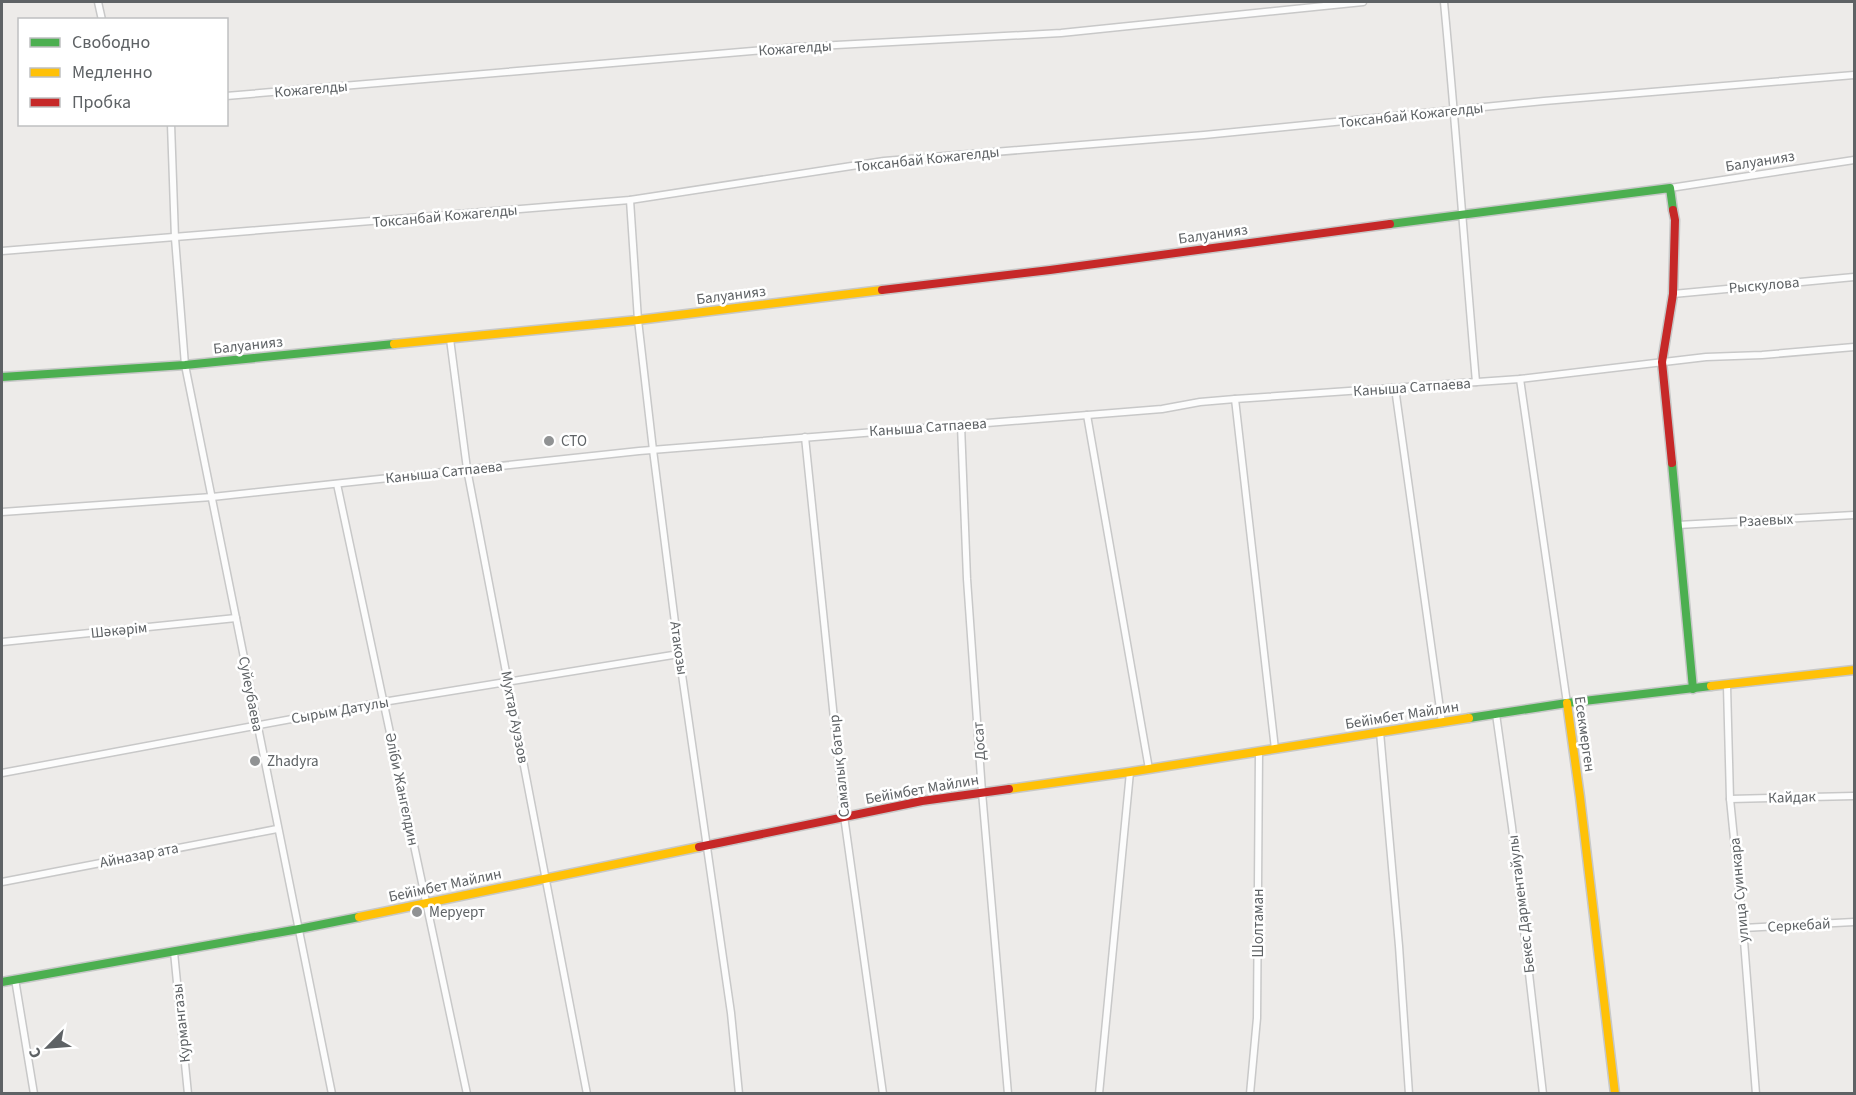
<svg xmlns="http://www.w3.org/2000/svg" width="1856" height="1095" font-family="'Source Sans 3',sans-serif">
  <rect width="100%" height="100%" fill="#edebe9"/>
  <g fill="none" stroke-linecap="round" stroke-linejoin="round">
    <!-- street casing -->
    <g stroke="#c8c8c8" stroke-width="9">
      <g id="street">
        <polyline points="98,2 102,20"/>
        <path d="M1444,2C1456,128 1465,255 1476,382"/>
        <polyline points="226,96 799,47 1061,33 1363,2"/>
        <polyline points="171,124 175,238 185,365 332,1094"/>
        <polyline points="1670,188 1854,160"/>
        <polyline points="630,200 638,320 653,450 679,654 731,1013 739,1094"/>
        <polyline points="2,251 630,200 884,161 1204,135 1544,101 1854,75"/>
        <polyline points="1673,294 1854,277"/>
        <polyline points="450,339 467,469 587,1094"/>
        <polyline points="1520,379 1567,703"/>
        <polyline points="1395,388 1442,723"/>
        <polyline points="1235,399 1275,749"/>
        <polyline points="1087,415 1149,769"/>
        <polyline points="961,425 967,579 982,792 1008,1094"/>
        <polyline points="805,437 844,816 883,1094"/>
        <polyline points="337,484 467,1094"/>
        <polyline points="2,512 212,497 639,451 1162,409 1200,402 1235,399 1520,379 1706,357 1762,355 1854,347"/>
        <polyline points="1678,525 1854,515"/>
        <polyline points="2,642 236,618"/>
        <polyline points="1727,686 1730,799 1743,928 1756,1094"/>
        <polyline points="1496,714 1512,827 1543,1094"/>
        <polyline points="1380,732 1399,946 1409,1094"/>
        <polyline points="2,773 383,702 679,654"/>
        <polyline points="1730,799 1854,796"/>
        <polyline points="2,882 277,829"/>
        <polyline points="1743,928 1854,922"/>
        <polyline points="174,952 188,1094"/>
        <polyline points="15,979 34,1094"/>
        <polyline points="1099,1094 1130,772"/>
        <polyline points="1250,1094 1257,1018 1259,752"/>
      </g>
    </g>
    <!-- fast casing -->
    <g stroke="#c7c8c8" stroke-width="11">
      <g id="fast">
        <polyline points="1390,224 1670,188 1673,210"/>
        <polyline points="2,377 185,365 394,344"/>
        <polyline points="1672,463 1693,689"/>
        <polyline points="1469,718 1567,703 1711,686"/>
        <polyline points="2,982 299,929 359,917"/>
      </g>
    </g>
    <!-- slow casing -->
    <g stroke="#c7c8c8" stroke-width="11">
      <g id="slow">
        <polyline points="394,344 638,320 882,290"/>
        <polyline points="1711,686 1854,670"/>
        <polyline points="1567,703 1580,797 1615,1094"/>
        <polyline points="1009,789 1130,772 1469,718"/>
        <polyline points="359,917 699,847"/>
      </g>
    </g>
    <!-- jam casing -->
    <g stroke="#c7c8c8" stroke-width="11">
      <g id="jam">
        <polyline points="882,290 1050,270 1390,224"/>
        <polyline points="1672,463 1662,362 1673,294 1675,220 1673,210"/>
        <polyline points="699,847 922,801 1009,789"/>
      </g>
    </g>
    <!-- street -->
    <use href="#street" stroke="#fcfcfc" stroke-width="6"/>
    <!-- fast -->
    <use href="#fast" stroke="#4caf50" stroke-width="8"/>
    <!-- slow -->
    <use href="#slow" stroke="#ffc107" stroke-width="8"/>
    <!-- jam -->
    <use href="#jam" stroke="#c62828" stroke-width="8"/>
  </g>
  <!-- markers -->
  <g fill="#909293" stroke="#fff" stroke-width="2">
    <circle cx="549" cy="441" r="6"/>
    <circle cx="255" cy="761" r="6"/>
    <circle cx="417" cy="912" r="6"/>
  </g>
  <g text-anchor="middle" stroke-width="5" stroke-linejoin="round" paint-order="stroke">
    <!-- street labels -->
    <g font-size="15" fill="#5e6265" stroke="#fff">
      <text transform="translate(795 48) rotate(-4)" y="5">Кожагелды</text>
      <text transform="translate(311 89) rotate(-5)" y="5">Кожагелды</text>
      <text transform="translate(1411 115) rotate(-6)" y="5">Токсанбай Кожагелды</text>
      <text transform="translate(927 159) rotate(-6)" y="5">Токсанбай Кожагелды</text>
      <text transform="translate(1760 161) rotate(-9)" y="5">Балуанияз</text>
      <text transform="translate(445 216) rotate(-5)" y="5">Токсанбай Кожагелды</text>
      <text transform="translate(1213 234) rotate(-8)" y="5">Балуанияз</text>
      <text transform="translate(1764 285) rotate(-5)" y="5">Рыскулова</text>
      <text transform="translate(731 295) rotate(-7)" y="5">Балуанияз</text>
      <text transform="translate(248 345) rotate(-6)" y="5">Балуанияз</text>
      <text transform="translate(1412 387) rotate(-4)" y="5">Каныша Сатпаева</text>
      <text transform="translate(928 427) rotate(-4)" y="5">Каныша Сатпаева</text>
      <text transform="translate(444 472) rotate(-6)" y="5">Каныша Сатпаева</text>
      <text transform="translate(1766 520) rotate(-3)" y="5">Рзаевых</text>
      <text transform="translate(119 630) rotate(-6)" y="5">Шәкәрім</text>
      <text transform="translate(679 648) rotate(82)" y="5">Атакозы</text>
      <text transform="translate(251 694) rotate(79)" y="5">Суйеубаева</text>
      <text transform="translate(340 710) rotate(-10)" y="5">Сырым Датулы</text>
      <text transform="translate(1402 715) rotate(-9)" y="5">Бейімбет Майлин</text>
      <text transform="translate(515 717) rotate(79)" y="5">Мухтар Ауэзов</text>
      <text transform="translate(1585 734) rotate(82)" y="5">Eсекмерген</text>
      <text transform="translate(979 741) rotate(-94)" y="5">Досат</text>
      <text transform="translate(839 766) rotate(-96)" y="5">Самалық батыр</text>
      <text transform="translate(402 789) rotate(78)" y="5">Әліби Жангелдин</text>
      <text transform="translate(922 789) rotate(-10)" y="5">Бейімбет Майлин</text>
      <text transform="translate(1792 797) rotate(-2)" y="5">Кайдак</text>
      <text transform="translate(139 855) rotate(-11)" y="5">Айназар ата</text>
      <text transform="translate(445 885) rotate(-12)" y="5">Бейімбет Майлин</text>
      <text transform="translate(1739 890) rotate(-95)" y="5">улица Суинкара</text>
      <text transform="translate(1521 904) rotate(-97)" y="5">Бекес Дарментайулы</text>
      <text transform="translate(1258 923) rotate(-90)" y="5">Шолтаман</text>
      <text transform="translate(1799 925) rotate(-3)" y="5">Серкебай</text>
      <text transform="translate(181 1023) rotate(-96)" y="5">Курмангазы</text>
    </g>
    <!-- poi labels -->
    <g font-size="15" fill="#5e6265" stroke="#fff" text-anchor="start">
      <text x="561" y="446">CTO</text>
      <text x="267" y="766">Zhadyra</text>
      <text x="429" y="917">Меруерт</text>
    </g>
  </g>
  <!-- border -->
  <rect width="1856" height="1095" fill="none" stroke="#5e6265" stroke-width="6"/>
  <!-- legend -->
  <rect x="18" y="18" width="210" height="108" fill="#ffffff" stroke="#bfc0c1" stroke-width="1.5"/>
  <rect x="30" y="38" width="30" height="9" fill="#4caf50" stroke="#bfc0c1" stroke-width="1.5"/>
  <text x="72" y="48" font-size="18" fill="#5e6265">Свободно</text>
  <rect x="30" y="68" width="30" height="9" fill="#ffc107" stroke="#bfc0c1" stroke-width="1.5"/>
  <text x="72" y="78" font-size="18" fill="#5e6265">Медленно</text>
  <rect x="30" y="98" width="30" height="9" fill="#c62828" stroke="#bfc0c1" stroke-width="1.5"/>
  <text x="72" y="108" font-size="18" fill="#5e6265">Пробка</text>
  <!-- north arrow -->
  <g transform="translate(48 1047) rotate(245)" stroke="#ffffff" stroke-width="4.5" paint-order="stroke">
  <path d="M0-4.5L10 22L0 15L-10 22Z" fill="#5e6265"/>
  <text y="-9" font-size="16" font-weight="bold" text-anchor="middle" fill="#5e6265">С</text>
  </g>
</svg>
